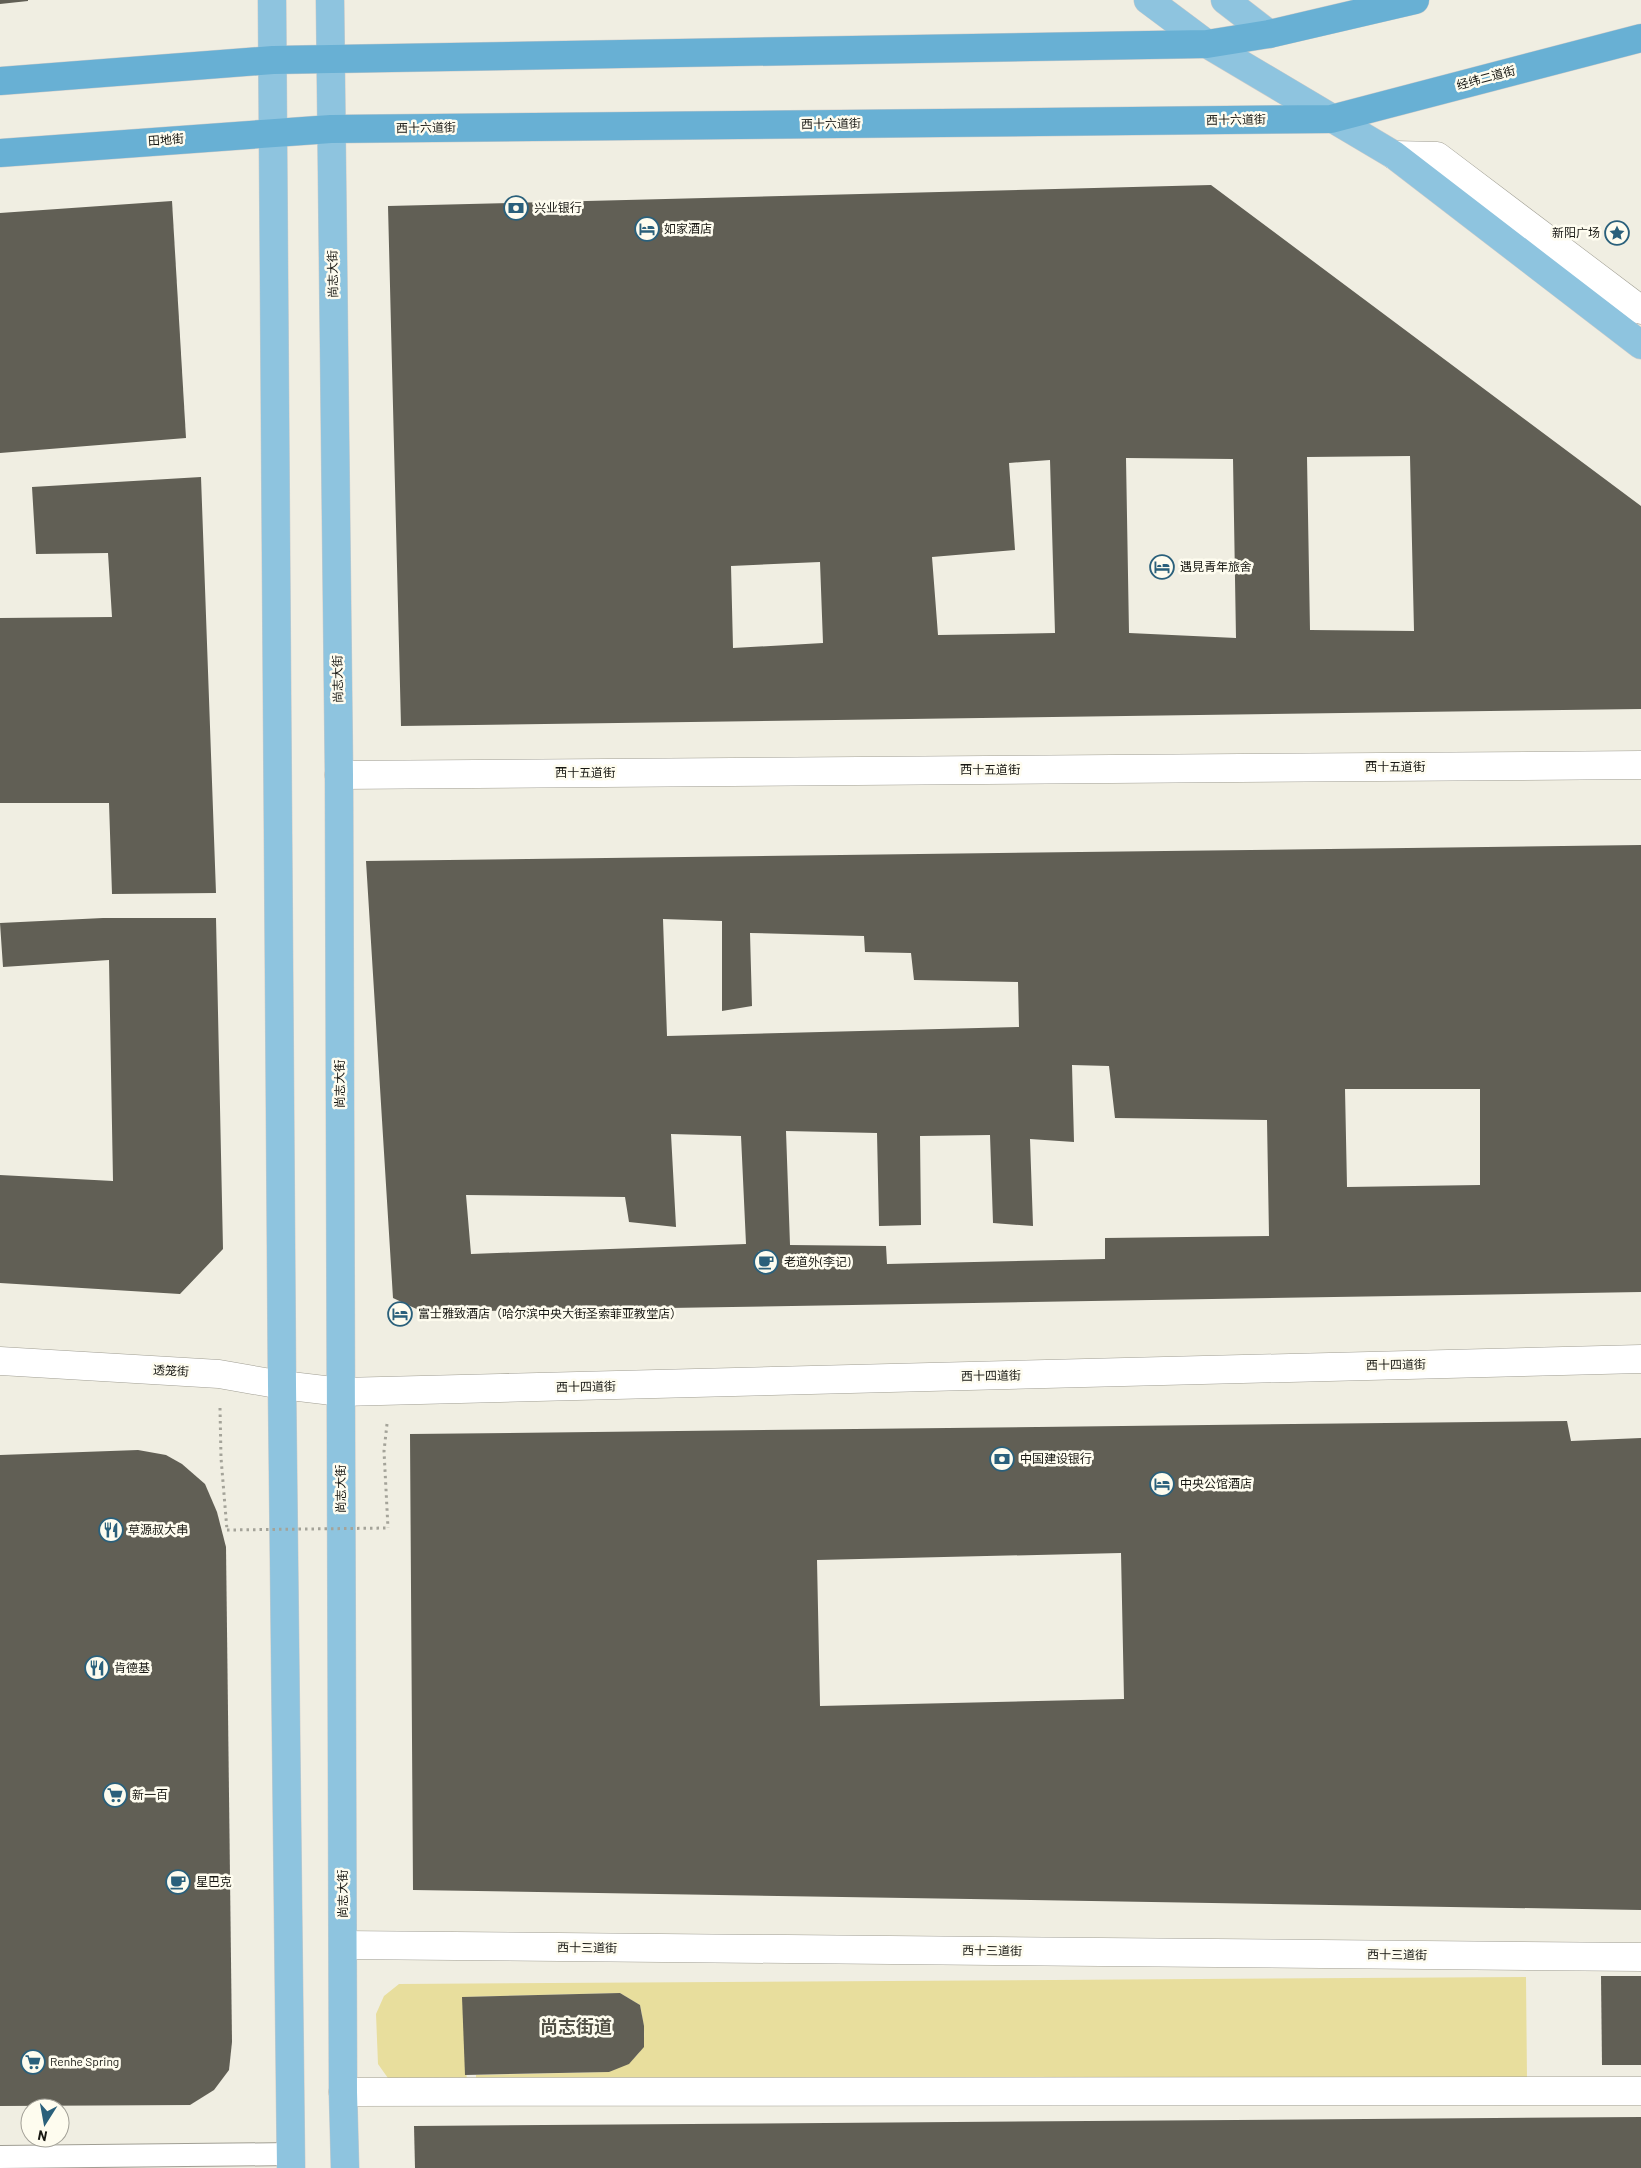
<svg xmlns="http://www.w3.org/2000/svg" width="1641" height="2168" font-family="Barlow,'Noto Sans SC',sans-serif">
  <rect width="100%" height="100%" fill="#f0eee2"/>
  <!-- green -->
  <path fill="#e8de9d" d="M1526,1977L1527,2079L476,2085V2075L608,2072C648,2057 648,2043 640,2005L620,1993L463,1997L467,2085L390,2081L378,2064L376,2014L384,1996L399,1984Z"/>
  <!-- building -->
  <g fill="#615f55" fill-rule="evenodd">
    <polygon points="0,0 28,0 28,1 0,4"/>
    <path d="M1211,185L1641,506V709L401,726L388,206ZM1410,456L1414,631L1310,630L1307,457ZM1126,458L1233,459L1236,638L1129,633ZM1050,460L1055,633L938,635L932,557L1015,550L1009,463ZM820,562L823,643L733,648L731,566Z"/>
    <polygon points="172,201 186,438 0,453 0,213"/>
    <polygon points="201,477 216,893 112,894 109,803 0,803 0,618 112,617 108,553 36,554 32,487"/>
    <path d="M1641,845V1292L423,1312L393,1298L366,861ZM663,919L722,921V1011L752,1006L750,933L864,936L865,952L911,953L914,980L1018,982L1019,1027L667,1036ZM1072,1065L1109,1066L1115,1118L1267,1120L1269,1236L1105,1238V1259L887,1264L886,1246L790,1245L786,1131L877,1133L879,1226L921,1225L920,1136L990,1135L993,1223L1033,1226L1030,1139L1074,1142ZM1345,1089H1480V1185L1347,1187ZM671,1134L741,1136L746,1244L471,1254L466,1195L625,1197L629,1222L676,1227Z"/>
    <polygon points="103,918 216,918 223,1249 180,1294 0,1283 0,1175 113,1181 109,960 3,967 0,923"/>
    <path d="M1567,1421L1571,1441L1641,1438V1910L413,1890L410,1434ZM1121,1553L1124,1699L820,1706L817,1560Z"/>
    <polygon points="138,1450 166,1455 182,1464 205,1484 217,1512 226,1547 232,2042 229,2070 214,2090 190,2105 0,2106 0,1455"/>
    <polygon points="1601,1976 1641,1976 1641,2065 1602,2065"/>
    <polygon points="620,1993 640,2005 644,2026 644,2047 629,2064 609,2072 465,2075 462,1997"/>
    <polygon points="1641,2117 1641,2168 415,2168 414,2126"/>
  </g>
  <g fill="none" stroke-linecap="round" stroke-linejoin="round">
    <!-- service casing -->
    <g stroke="#a09e93" stroke-width="24">
      <polyline id="service" points="0,2157 291,2154"/>
    </g>
    <!-- minor casing -->
    <g stroke="#a09e93" stroke-width="29">
      <g id="minor">
        <polyline points="339,775 1641,765"/>
        <polyline points="341,1392 1641,1359"/>
        <polyline points="343,1945 1641,1957"/>
        <polyline points="343,2092 1641,2091"/>
      </g>
    </g>
    <!-- tertiary casing -->
    <g stroke="#a09e93" stroke-width="29">
      <polyline id="tertiary" points="0,1361 219,1374 282,1385 341,1392"/>
    </g>
    <!-- secondary casing -->
    <g stroke="#a09e93" stroke-width="29">
      <polyline id="secondary" points="1394,155 1437,156 1641,310"/>
    </g>
    <!-- primary casing -->
    <g stroke="#cccccb" stroke-width="29">
      <g id="primary">
        <polyline points="272,0 282,1385 291,2168"/>
        <polyline points="330,0 339,775 343,2092 345,2168"/>
        <polyline points="1148,0 1207,44 1394,155 1641,345"/>
        <polyline points="1225,0 1269,34"/>
      </g>
    </g>
    <!-- trunk casing -->
    <g stroke="#cccccb" stroke-width="29">
      <g id="trunk">
        <polyline points="0,81 273,60 1207,44 1269,34 1415,0"/>
        <polyline points="0,153 331,129 1331,119 1641,38"/>
      </g>
    </g>
    <!-- path -->
    <g stroke="#a4a399" stroke-width="3" stroke-dasharray="2.5 4" stroke-linecap="butt">
      <polyline points="220,1408 221,1458 227,1530"/>
      <polyline points="387,1424 384,1451 388,1528"/>
    </g>
    <!-- service -->
    <use href="#service" stroke="#fff" stroke-width="22"/>
    <!-- minor -->
    <use href="#minor" stroke="#fff" stroke-width="28"/>
    <!-- tertiary -->
    <use href="#tertiary" stroke="#fff" stroke-width="28"/>
    <!-- secondary -->
    <use href="#secondary" stroke="#fff" stroke-width="28"/>
    <!-- primary -->
    <use href="#primary" stroke="#8ec4df" stroke-width="28"/>
    <!-- trunk -->
    <use href="#trunk" stroke="#68b0d4" stroke-width="28"/>
    <!-- path-bridge -->
    <polyline stroke="#a4a399" stroke-width="3" stroke-dasharray="2.5 4" stroke-linecap="butt" points="227,1530 388,1528"/>
  </g>
  <!-- icons -->
  <defs>
    <g id="bank-ring" transform="scale(1.25)"><circle r="9.5" fill="#fefcef" stroke="#2a607b" stroke-width="1.5"/><path d="M-6-4H6V4H-6ZM0-2.3a2.3 2.3 0 1 0 0 4.6a2.3 2.3 0 1 0 0-4.6Z" fill="#2a607b"/></g>
    <g id="hotel-ring" transform="scale(1.25)"><circle r="9.5" fill="#fefcef" stroke="#2a607b" stroke-width="1.5"/><path d="M-6-4.5h1.5V1H6V5H4.5V3h-9V5H-6ZM-4 0a1.8 1.8 0 1 1 3.6 0ZM.5 0V-2.5h3Q6-2.5 6 0Z" fill="#2a607b"/></g>
    <g id="sight-ring" transform="scale(1.25)"><circle r="9.5" fill="#fefcef" stroke="#2a607b" stroke-width="1.5"/><path d="M0-6L1.8-2.2L6-1.7L2.9 1.2L3.7 5.4L0 3.3L-3.7 5.4L-2.9 1.2L-6-1.7L-1.8-2.2Z" fill="#2a607b"/></g>
    <g id="cafe-ring" transform="scale(1.25)"><circle r="9.5" fill="#fefcef" stroke="#2a607b" stroke-width="1.5"/><path d="M-5.5-4.5H6V0H3Q3 3.5 0 3.5H-2.5Q-5.5 3.5-5.5 0ZM3-3.2v2h1.7v-2ZM-6 4.5H4V6H-6Z" fill="#2a607b"/></g>
    <g id="restaurant-ring" transform="scale(1.25)"><circle r="9.5" fill="#fefcef" stroke="#2a607b" stroke-width="1.5"/><path d="M-5-6h1v4h1v-4h1v4h1v-4h1v5L-1.5 .5V6h-2V.5L-5-1ZM5-6V6H3V1.5H1.5Q1.5-4 5-6Z" fill="#2a607b"/></g>
    <g id="supermarket-ring" transform="scale(1.25)"><circle r="9.5" fill="#fefcef" stroke="#2a607b" stroke-width="1.5"/><path d="M-6-5.5h2.5l.6 2H6L4.5 2H-2.5L-4.4-4H-6ZM-1.5 3.2a1.3 1.3 0 1 0 .1 0ZM3 3.2a1.3 1.3 0 1 0 .1 0Z" fill="#2a607b"/></g>
  </defs>
  <g fill-rule="evenodd">
    <use href="#bank-ring" x="516" y="208"/>
    <use href="#hotel-ring" x="647" y="229"/>
    <use href="#sight-ring" x="1617" y="233"/>
    <use href="#hotel-ring" x="1162" y="567"/>
    <use href="#cafe-ring" x="766" y="1262"/>
    <use href="#hotel-ring" x="400" y="1314"/>
    <use href="#bank-ring" x="1002" y="1459"/>
    <use href="#hotel-ring" x="1162" y="1484"/>
    <use href="#restaurant-ring" x="111" y="1530"/>
    <use href="#restaurant-ring" x="97" y="1668"/>
    <use href="#supermarket-ring" x="115" y="1795"/>
    <use href="#cafe-ring" x="178" y="1882"/>
    <use href="#supermarket-ring" x="33" y="2062"/>
  </g>
  <g text-anchor="middle" stroke-width="5" stroke-linejoin="round" paint-order="stroke">
    <!-- street labels -->
    <g font-size="12" fill="#171712" stroke="#fefcef">
      <text transform="translate(1486 78) rotate(-15)" y="4">经纬二道街</text>
      <text transform="translate(1236 120) rotate(-1)" y="4">西十六道街</text>
      <text transform="translate(831 124) rotate(-1)" y="4">西十六道街</text>
      <text transform="translate(426 128) rotate(-1)" y="4">西十六道街</text>
      <text transform="translate(166 140) rotate(-4)" y="4">田地街</text>
      <text transform="translate(333 274) rotate(-91)" y="4">尚志大街</text>
      <text transform="translate(338 679) rotate(-91)" y="4">尚志大街</text>
      <text x="1395" y="771">西十五道街</text>
      <text x="990" y="774">西十五道街</text>
      <text x="585" y="777">西十五道街</text>
      <text transform="translate(340 1084) rotate(-90)" y="4">尚志大街</text>
      <text transform="translate(1396 1365) rotate(-1)" y="4">西十四道街</text>
      <text transform="translate(171 1371) rotate(3)" y="4">透笼街</text>
      <text transform="translate(991 1376) rotate(-1)" y="4">西十四道街</text>
      <text transform="translate(586 1387) rotate(-1)" y="4">西十四道街</text>
      <text transform="translate(341 1489) rotate(-90)" y="4">尚志大街</text>
      <text transform="translate(343 1894) rotate(-90)" y="4">尚志大街</text>
      <text transform="translate(587 1948) rotate(1)" y="4">西十三道街</text>
      <text transform="translate(992 1951) rotate(1)" y="4">西十三道街</text>
      <text transform="translate(1397 1955) rotate(1)" y="4">西十三道街</text>
    </g>
    <!-- poi labels -->
    <g font-size="12" fill="#171712" stroke="#fefcef" text-anchor="start">
      <text x="534" y="212">兴业银行</text>
      <text x="664" y="233">如家酒店</text>
      <text x="1600" y="237" text-anchor="end">新阳广场</text>
      <text x="1180" y="571">遇見青年旅舍</text>
      <text x="784" y="1266">老道外(李记)</text>
      <text x="418" y="1318">富士雅致酒店（哈尔滨中央大街圣索菲亚教堂店）</text>
      <text x="1020" y="1463">中国建设银行</text>
      <text x="1180" y="1488">中央公馆酒店</text>
      <text x="128" y="1534">草源叔大串</text>
      <text x="114" y="1672">肯德基</text>
      <text x="132" y="1799">新一百</text>
      <text x="196" y="1886">星巴克</text>
      <text x="50" y="2066">Renhe Spring</text>
    </g>
    <!-- district labels -->
    <g font-size="18" font-weight="bold" fill="#535147" stroke="#fefcef">
      <text x="576" y="2033">尚志街道</text>
    </g>
  </g>
  <!-- north arrow -->
  <g transform="translate(45 2123) rotate(191)"><circle r="24" fill="#fefcef" stroke="#a2a097"/>
  <path d="M0-4L9 19L0 12L-9 19Z" fill="#2a607b"/>
  <text y="-8" font-size="14" font-weight="bold" text-anchor="middle" fill="#171712">N</text>
  </g>
</svg>
